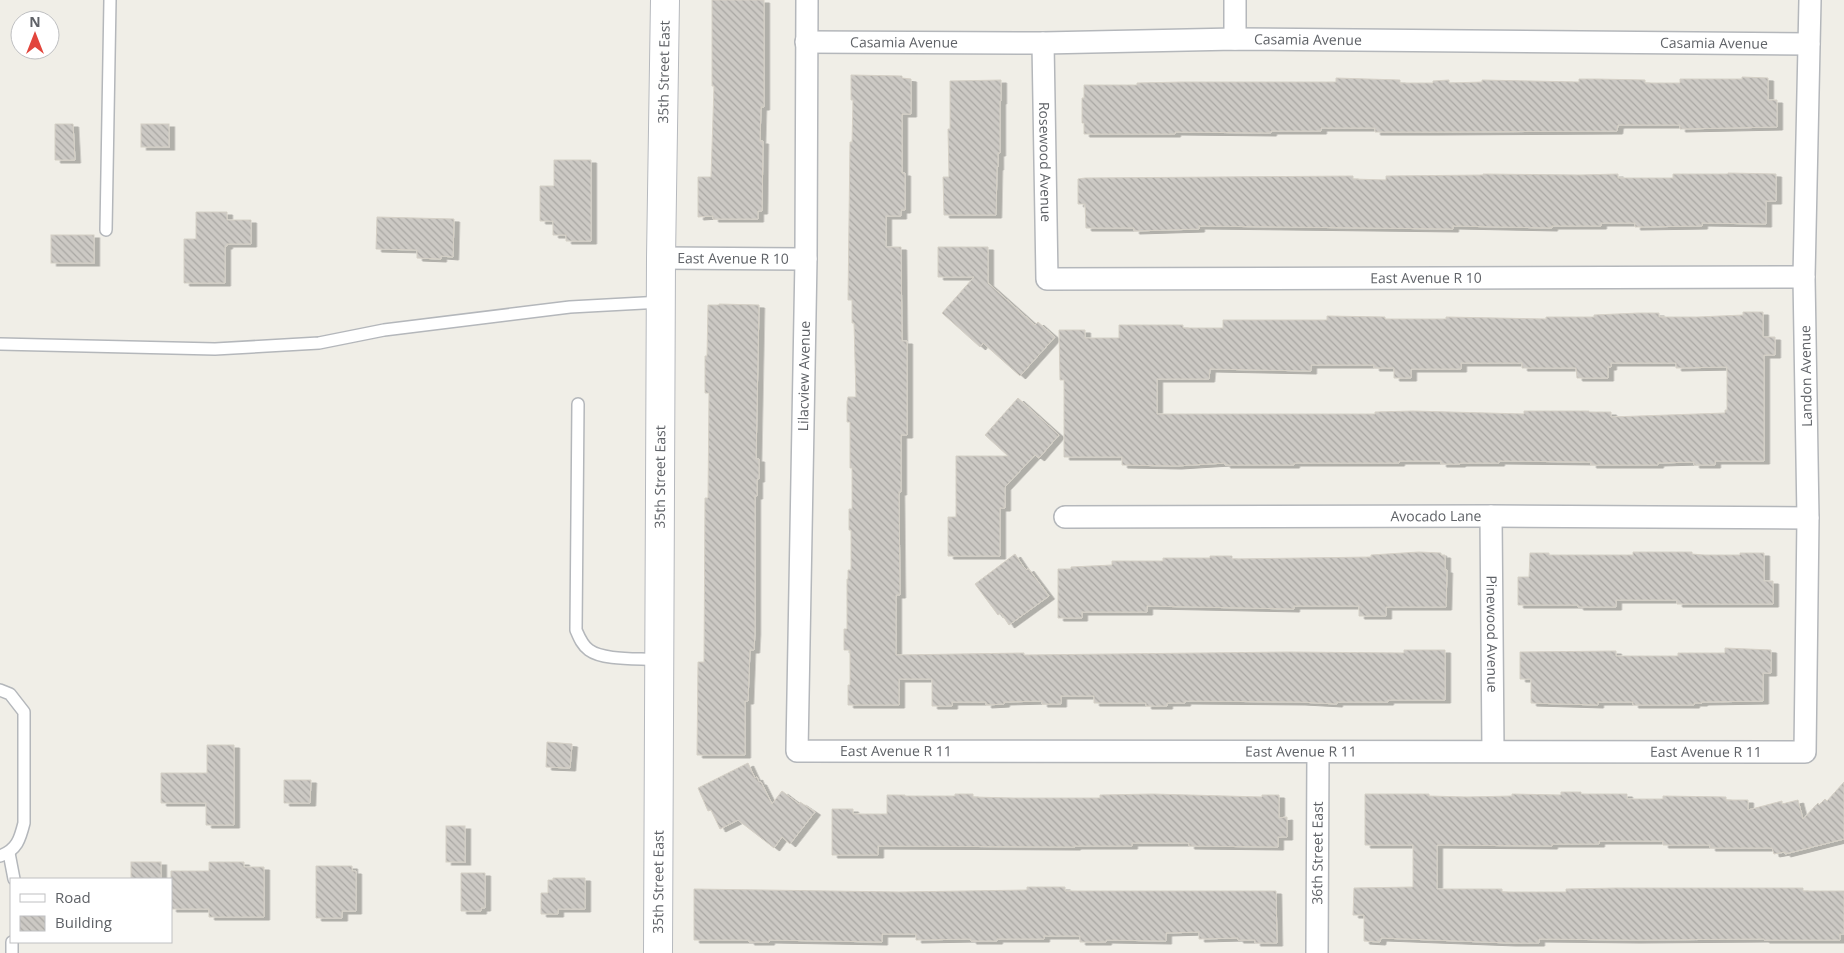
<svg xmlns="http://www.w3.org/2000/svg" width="1844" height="953" font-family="'Open Sans',sans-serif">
  <defs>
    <pattern id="building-back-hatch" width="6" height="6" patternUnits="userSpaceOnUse" patternTransform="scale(1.25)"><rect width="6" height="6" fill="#ccc9c4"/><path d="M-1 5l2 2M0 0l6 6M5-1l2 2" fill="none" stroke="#a9a7a3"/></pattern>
    <filter id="shadow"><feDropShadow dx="5.5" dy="3" stdDeviation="0" flood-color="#0004"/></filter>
  </defs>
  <rect width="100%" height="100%" fill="#f0eee7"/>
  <!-- building -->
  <g fill="url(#building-back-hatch)" stroke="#d5d0c6" fill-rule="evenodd" filter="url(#shadow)">
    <polygon points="712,0 764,0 764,107 761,107 760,141 763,141 762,211 758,211 758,219 713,219 713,216 698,217 698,177 711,177 714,86 712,86"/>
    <polygon points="851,75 902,76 902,78 911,79 911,114 902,114 902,173 905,173 905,210 901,210 901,216 886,216 886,247 901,247 902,341 907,341 907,435 901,435 901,492 899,492 900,595 896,595 896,655 1024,653 1024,655 1289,652 1404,653 1404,650 1445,650 1445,700 1388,700 1388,702 1337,702 1337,704 1300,702 1185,701 1185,703 1167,703 1167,706 1146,706 1146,703 1094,703 1094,696 1061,696 1061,704 1042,704 1042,701 1004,702 1004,704 986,705 986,702 952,702 952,706 932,706 932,679 899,679 899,705 848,705 848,685 850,685 850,650 844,650 844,629 847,629 847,579 848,579 848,570 851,570 851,530 849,530 849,509 852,509 852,468 850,468 850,422 847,422 847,402 848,397 856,397 854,323 852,323 852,300 848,300 850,142 852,142 853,100 851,100"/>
    <polygon points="1742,77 1768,78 1768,100 1777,100 1777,127 1680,129 1680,125 1618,125 1617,131 1433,132 1375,132 1375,128 1321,128 1321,131 1271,131 1271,133 1175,132 1175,134 1084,134 1084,123 1082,123 1082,98 1084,98 1084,85 1137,85 1137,83 1183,82 1336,82 1336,78 1400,80 1400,83 1433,83 1433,81 1449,80 1449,83 1482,82 1482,80 1579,82 1579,79 1597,79 1645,80 1645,83 1680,83 1680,79 1742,79"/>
    <polygon points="1001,80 1001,101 1000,101 1000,153 998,153 998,167 997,167 996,215 944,215 943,177 949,177 948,129 950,129 950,81"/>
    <polygon points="55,124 73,124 75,160 55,160"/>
    <rect x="141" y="124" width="28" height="23"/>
    <polygon points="554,160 591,160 591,241 566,241 566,235 553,235 553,221 540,221 540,186 554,186"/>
    <polygon points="1728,173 1776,174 1776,201 1766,201 1766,224 1702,223 1702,226 1635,227 1635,223 1601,223 1601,226 1552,226 1552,228 1453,226 1453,229 1199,226 1199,229 1134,231 1134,228 1086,228 1085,204 1078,204 1078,179 1085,178 1353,176 1353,179 1386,180 1386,176 1483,175 1483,174 1580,175 1618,174 1618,178 1673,178 1673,174 1728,174"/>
    <polygon points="196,212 227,212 227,220 251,220 251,244 227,244 227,246 225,246 225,283 184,283 184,239 196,239"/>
    <polygon points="377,217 454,219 453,257 441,256 441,259 417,258 417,250 376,249"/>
    <rect x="51" y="235" width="43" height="28"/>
    <polygon points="938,247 988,247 988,283 1035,325 1038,322 1055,337 1020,376 983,343 980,347 942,313 974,277 938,277"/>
    <polygon points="719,304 759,305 756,459 759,459 759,479 757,479 757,496 755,496 755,632 754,650 750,650 748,701 745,701 745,755 697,755 698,662 704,662 705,498 708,498 709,393 705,393 705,356 707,356 708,305 719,305"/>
    <path d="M1743,312H1763V337H1775V355H1764V461H1715V465H1694V462L1658,463V465H1591V462L1499,461V463H1460V464H1441V461H1399V463H1294V465H1225V463L1176,466L1122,465V457H1064V380H1060L1059,330H1085V338H1119V325H1183V328H1223V320H1327V316L1385,317V319H1446V317L1546,319V317H1594V315L1639,313H1659V317H1698L1743,315ZM1461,363H1522V368H1576L1577,378H1608V367H1611V363H1676V368L1727,367V410H1725V413L1611,417V412H1589V411H1524V414L1413,411L1375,412V414H1157V379H1209L1210,369L1311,371V365H1374V368H1394V378H1411V369H1461Z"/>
    <polygon points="1018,398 1059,435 1039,458 1035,455 1005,487 1005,508 1000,508 1000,556 948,556 948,517 956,517 956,456 1008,456 985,435"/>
    <polygon points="1419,552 1441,553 1441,555 1445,555 1445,570 1447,570 1446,607 1386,607 1386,616 1359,616 1359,606 1294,606 1294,609 1147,606 1147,612 1082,612 1082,618 1058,618 1058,569 1071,569 1071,567 1112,565 1112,561 1163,561 1163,558 1210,558 1210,556 1232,556 1232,559 1371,557 1371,555"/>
    <polygon points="1633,552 1692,552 1692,554 1704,555 1740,555 1740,553 1764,553 1764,581 1773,581 1773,604 1677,604 1677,600 1616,600 1616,607 1578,607 1578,605 1518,605 1518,577 1529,577 1530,553 1549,553 1549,555 1633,555"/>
    <polygon points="1015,554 1023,566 1027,570 1028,568 1049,596 1009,625 1001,613 998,615 975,584"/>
    <polygon points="1725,648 1771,650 1771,673 1763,673 1763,701 1702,702 1702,703 1694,703 1694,705 1633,705 1633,702 1598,702 1598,705 1531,703 1531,679 1520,679 1520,652 1616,651 1616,656 1678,656 1678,653 1725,653"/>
    <polygon points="547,742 572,744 570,768 546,767"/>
    <polygon points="207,745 234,745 234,825 206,825 206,803 161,803 161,773 207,773"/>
    <polygon points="748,763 755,778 757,777 759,782 761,782 772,804 782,791 799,804 800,802 815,812 790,844 782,837 774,848 738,820 720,829 711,810 708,811 698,788"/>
    <polygon points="284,780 311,780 310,803 284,803"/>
    <polygon points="1844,782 1844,839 1785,854 1785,852 1774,854 1772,848 1710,848 1710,845 1663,845 1663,841 1599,841 1599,844 1552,844 1552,846 1437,845 1437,889 1502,889 1502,892 1566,892 1566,889 1616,888 1803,888 1803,891 1844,891 1844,934 1840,934 1840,940 1764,940 1764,939 1634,940 1539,939 1539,943 1510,943 1381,938 1380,942 1364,941 1364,915 1353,915 1354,888 1413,887 1413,845 1365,845 1365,794 1429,794 1429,796 1467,797 1512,796 1512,794 1561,795 1561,792 1581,792 1581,794 1627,794 1627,799 1663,799 1663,796 1726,797 1726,800 1748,800 1748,810 1782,801 1782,804 1798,800 1803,819 1818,803 1819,805 1825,799 1827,801"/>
    <polygon points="955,794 973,794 973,797 1013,798 1100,798 1100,795 1153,794 1262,797 1262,795 1279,795 1279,818 1287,817 1287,837 1278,837 1278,847 1189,846 1189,843 1132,843 1132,846 1075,846 1075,847 878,846 878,855 832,855 832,809 853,809 853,814 887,814 887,795 905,795 905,796 955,796"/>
    <rect x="446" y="826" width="19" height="36"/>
    <rect x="131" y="862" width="30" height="17"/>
    <polygon points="209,862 244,862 244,867 264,867 264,917 209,917 209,909 171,909 171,871 209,871"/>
    <polygon points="316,866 352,866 352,871 356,871 356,911 342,911 342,918 316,918"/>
    <polygon points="461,873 485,873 485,908 481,908 481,911 461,911"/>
    <polygon points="553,878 585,878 585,909 558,909 558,914 541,914 541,893 548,893 548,880 553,880"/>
    <polygon points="1027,887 1065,887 1065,891 1276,891 1277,943 1255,943 1255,940 1238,940 1238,938 1199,939 1199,932 1166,933 1166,941 1106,940 1106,942 1080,942 1080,936 1044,936 1044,939 997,939 997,941 971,941 971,939 916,940 916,934 882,934 882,942 769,940 769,942 749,942 749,940 694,940 694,889 900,892 1027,890"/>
  </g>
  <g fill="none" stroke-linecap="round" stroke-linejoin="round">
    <!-- lane casing -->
    <g stroke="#b4b7bb" stroke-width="14">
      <g id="lane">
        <polyline points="106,230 110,0"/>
        <polyline points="0,344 215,349 319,343 384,330 570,307 662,302"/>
        <path d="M578,404L576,630C579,637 582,645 589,650C604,661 641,658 660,660"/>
        <path d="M0,690L10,694L24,712V823C20,839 17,850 0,856"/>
        <polyline points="9,853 14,879"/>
        <polyline points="12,953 12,942"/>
      </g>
    </g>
    <!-- street casing -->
    <g stroke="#b4b7bb" stroke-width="24">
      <g id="street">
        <path id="s1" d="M807,0L806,259L797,751L1805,752L1808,518L1804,277L1810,0"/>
        <polyline points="1235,0 1235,39"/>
        <path id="s2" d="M806,42L1043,43L1235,39L1809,44"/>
        <path id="s3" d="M1043,43L1047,279L1804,277"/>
        <path id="s4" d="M661,258L806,259"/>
        <path id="s5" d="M1491,516L1493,751"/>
        <path id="s6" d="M1065,517L1491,516L1808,518"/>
        <path id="s7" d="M1317,953L1318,752"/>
      </g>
    </g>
    <!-- secondary casing -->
    <g stroke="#b6b9be" stroke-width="30">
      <g id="secondary">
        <path id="s8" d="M658,953L661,258L665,0"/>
      </g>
    </g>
    <!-- lane -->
    <use href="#lane" stroke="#fff" stroke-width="11"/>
    <!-- street -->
    <use href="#street" stroke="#fff" stroke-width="21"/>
    <!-- secondary -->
    <use href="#secondary" stroke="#fff" stroke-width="28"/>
  </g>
  <g text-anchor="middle" stroke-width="4.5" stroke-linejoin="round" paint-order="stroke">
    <!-- street labels -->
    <g font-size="14" fill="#5f6267" stroke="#fff">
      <text dy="5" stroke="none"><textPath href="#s2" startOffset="502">Casamia Avenue</textPath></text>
      <text dy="5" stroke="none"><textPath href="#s2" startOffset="98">Casamia Avenue</textPath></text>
      <text dy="5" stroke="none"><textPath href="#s2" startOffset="908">Casamia Avenue</textPath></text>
      <text dy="5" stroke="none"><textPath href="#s8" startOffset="881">35th Street East</textPath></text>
      <text dy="5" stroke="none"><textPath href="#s3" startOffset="119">Rosewood Avenue</textPath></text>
      <text dy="5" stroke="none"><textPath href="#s4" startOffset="72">East Avenue R 10</textPath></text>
      <text dy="5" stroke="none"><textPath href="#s3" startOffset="615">East Avenue R 10</textPath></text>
      <text transform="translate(804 376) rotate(-89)" y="5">Lilacview Avenue</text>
      <text transform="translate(1806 376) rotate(-91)" y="5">Landon Avenue</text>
      <text dy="5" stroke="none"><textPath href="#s8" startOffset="476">35th Street East</textPath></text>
      <text dy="5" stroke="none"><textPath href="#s6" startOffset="371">Avocado Lane</textPath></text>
      <text dy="5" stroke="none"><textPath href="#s5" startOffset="118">Pinewood Avenue</textPath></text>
      <text dy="5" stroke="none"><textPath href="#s1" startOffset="850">East Avenue R 11</textPath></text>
      <text dy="5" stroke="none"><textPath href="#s1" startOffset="1255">East Avenue R 11</textPath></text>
      <text dy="5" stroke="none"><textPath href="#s1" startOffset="1660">East Avenue R 11</textPath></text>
      <text dy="5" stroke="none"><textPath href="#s7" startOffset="100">36th Street East</textPath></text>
      <text dy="5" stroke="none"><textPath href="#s8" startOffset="71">35th Street East</textPath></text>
    </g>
  </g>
  <!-- legend -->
  <rect x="10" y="878" width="162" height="65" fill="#ffffff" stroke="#bfc0c2"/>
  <rect x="20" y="894" width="25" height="8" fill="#ffffff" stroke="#bfc0c2"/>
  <text x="55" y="903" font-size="15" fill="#5f6267">Road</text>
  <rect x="20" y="916" width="25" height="15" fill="url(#building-back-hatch)" stroke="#bfc0c2"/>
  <text x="55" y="928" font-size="15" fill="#5f6267">Building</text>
  <!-- north arrow -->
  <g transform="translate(35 35)"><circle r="24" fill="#ffffff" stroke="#bfc0c2"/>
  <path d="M0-4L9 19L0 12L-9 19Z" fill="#e2453c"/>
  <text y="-8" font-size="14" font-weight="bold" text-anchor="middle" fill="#5f6267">N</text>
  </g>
</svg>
